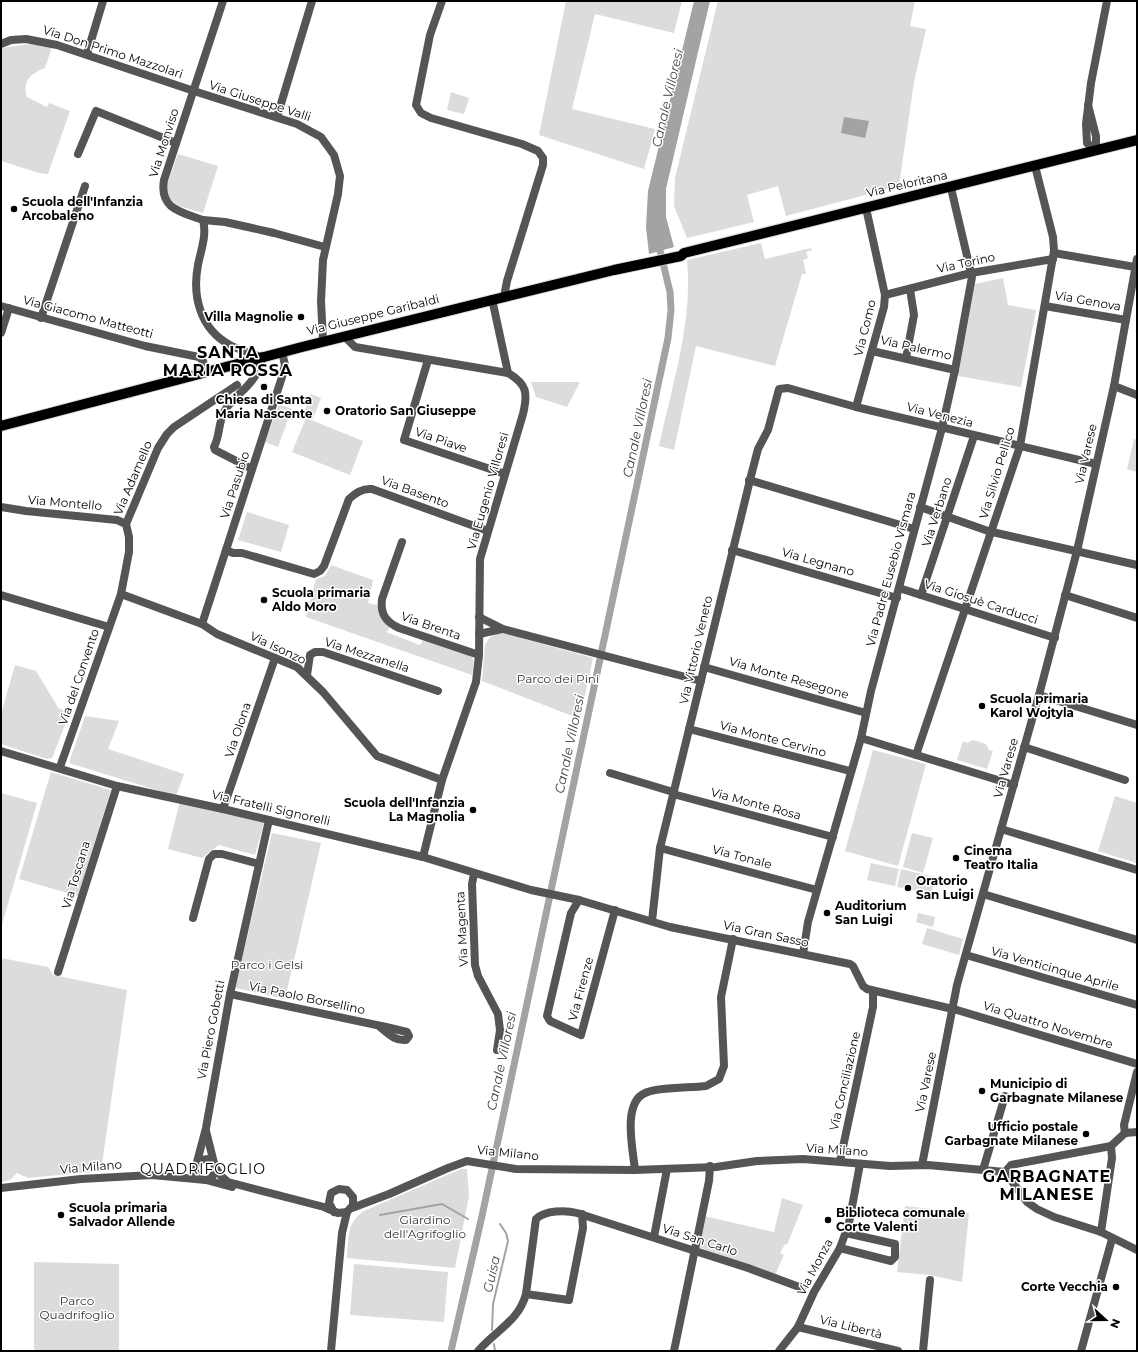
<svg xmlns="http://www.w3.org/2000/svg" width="1138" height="1352" font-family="Montserrat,sans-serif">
  <rect width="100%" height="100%" fill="#fff"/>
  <!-- green -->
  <g fill="#dcdcdc">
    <polygon points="566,1 682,1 674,33 595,14 572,109 655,129 644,169 539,135"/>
    <polygon points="718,1 915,1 910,26 926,29 914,82 899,186 786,216 778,186 747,195 754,222 687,238 674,206 675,178"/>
    <path d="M30,44L52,47L45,68C31,73 22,81 27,97L47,107L49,103L70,111L48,174L39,173L1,161V48Z"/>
    <polygon points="451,92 469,98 464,114 447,110"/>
    <polygon points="178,154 218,166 203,213 179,206 167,197 167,184"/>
    <path d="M761,243L765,259L811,248L812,250L806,252L808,258L803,260L806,274H802L775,366L696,346L674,450L659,446C672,386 693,322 687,260Z"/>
    <polygon points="1003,278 1008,305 1036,310 1021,387 958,376 975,284"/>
    <polygon points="531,382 580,382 567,407 536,397"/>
    <polygon points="311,394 321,398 313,419 303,415"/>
    <polygon points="279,404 292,409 278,447 265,442"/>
    <polygon points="306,418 363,441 350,475 292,452"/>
    <polygon points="1134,439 1137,440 1137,472 1127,469"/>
    <polygon points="247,512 289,525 281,552 238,540"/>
    <polygon points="331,565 373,580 368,603 378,605 381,618 390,628 386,632 420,645 423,640 471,656 474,661 472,675 306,617 316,579 325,576"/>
    <polygon points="497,633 503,633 593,658 580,719 482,681 485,645 489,638"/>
    <polygon points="15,665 36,671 59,709 70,712 52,758 47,759 1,744 1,714"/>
    <polygon points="85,716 119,721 108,749 184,774 176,796 69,763"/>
    <polygon points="973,740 986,744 989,750 993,751 987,769 957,760 963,741 967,743"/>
    <polygon points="873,750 926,764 898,866 845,851"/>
    <polygon points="51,772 111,790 78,896 19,879"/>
    <polygon points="1,793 37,803 1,928"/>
    <polygon points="1115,796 1137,803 1137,863 1098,851"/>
    <polygon points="180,801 264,823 255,855 219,845 202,858 168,849"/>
    <polygon points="272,833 321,843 285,999 235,988"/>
    <polygon points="912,833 933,838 923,873 903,867"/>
    <polygon points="871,863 899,869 895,886 867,880"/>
    <polygon points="901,869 935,877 931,894 897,887"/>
    <polygon points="918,913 935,917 933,927 916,922"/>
    <polygon points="927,928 963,939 959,955 922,944"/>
    <polygon points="1,958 48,967 53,975 127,990 101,1171 28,1178 17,1173 10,1180 1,1182"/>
    <path d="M461,1169H467L469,1196L455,1268L347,1258C349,1238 346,1223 364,1211Z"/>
    <polygon points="782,1198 803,1205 787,1245 785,1244 780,1253 784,1255 775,1275 698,1247 704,1216 774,1232"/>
    <polygon points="905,1206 969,1213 962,1282 930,1275 897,1272"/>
    <polygon points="34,1262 119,1264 119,1351 34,1351"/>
    <polygon points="354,1264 448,1272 444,1322 350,1315"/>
  </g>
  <!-- water -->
  <g fill="#a3a3a3">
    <polygon points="694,1 710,1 666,189 666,217 674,247 649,254 646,227 648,191"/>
    <polygon points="844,117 869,121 865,138 841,133"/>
  </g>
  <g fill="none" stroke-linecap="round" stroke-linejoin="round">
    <!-- stream -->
    <g stroke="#a3a3a3" stroke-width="2">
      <polyline points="380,1215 442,1204 468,1219"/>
      <polyline points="492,1330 493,1304 508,1241 506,1233 500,1224"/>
      <polyline points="494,1344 495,1351"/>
    </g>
    <!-- canal -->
    <polyline stroke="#a3a3a3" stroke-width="7" points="451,1351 482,1216 668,338 671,310 670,292 658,242"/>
    <!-- primary casing -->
    <g stroke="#dbdbdb" stroke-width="12">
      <polyline id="primary" points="1,426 302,347 614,270 681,256 684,253 1137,140"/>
    </g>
    <!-- minor -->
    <g stroke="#555" stroke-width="8">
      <path d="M223,1L164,180C159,209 181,212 203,220C207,235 201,250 198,265C192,296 200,329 230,345C239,350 251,353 261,357"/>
      <polyline points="442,1 430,35 416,105 421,113 431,118 522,144 538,151 543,158 543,165 507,281 504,297"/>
      <polyline points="1,44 11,40 26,39 57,45 197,92 297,124 321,137 334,155 340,176 338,194 323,260 321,301 323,341"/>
      <polyline points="87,54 103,1"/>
      <polyline points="277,117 312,1"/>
      <polyline points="78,154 96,111 176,143"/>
      <polyline points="203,220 225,222 274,233 325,247"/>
      <polyline points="1054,253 1135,267"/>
      <polyline points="885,295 971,273 1053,259"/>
      <polyline points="492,299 508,373"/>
      <polyline points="1,306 145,346 199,357 203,361 206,371"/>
      <polyline points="1045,306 1126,320"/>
      <polyline points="41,318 85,186"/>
      <polyline points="1,333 9,308"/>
      <path d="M344,336L355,347L508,373C527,384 528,393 523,414L480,559L479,655L476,682L442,780L423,857"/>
      <polyline points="872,351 955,370"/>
      <polyline points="906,358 914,315 910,289"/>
      <polyline points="428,360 404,440 505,474"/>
      <polyline points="1114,386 1137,395"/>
      <polyline points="856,407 884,307 885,295 866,208"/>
      <path d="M252,469L215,450L214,447C220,436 218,424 224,412C231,399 245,391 253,379C258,373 260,364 263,356"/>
      <polyline points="749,480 914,529"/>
      <polyline points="1,507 26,511 117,520 126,524"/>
      <polyline points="920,507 988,531 1137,565"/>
      <path d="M402,542L382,599C380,614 386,622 399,628L479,655"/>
      <path d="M226,550L233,553H242L314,574L320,571L324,566L349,499C355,493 362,488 372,489L488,531"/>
      <polyline points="732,550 897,598"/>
      <polyline points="899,588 1055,638"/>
      <polyline points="121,594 202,624 217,634 297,667 323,692 377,756 442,780"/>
      <polyline points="1,595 109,627"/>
      <polyline points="921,595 974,436"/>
      <polyline points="1065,595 1137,618"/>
      <polyline points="479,617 503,629 701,681"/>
      <polyline points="202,624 282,377 285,365 282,352"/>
      <polyline points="479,634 502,629"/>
      <polyline points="704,667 866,713"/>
      <polyline points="307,675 310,655 315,652 323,652 438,691"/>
      <polyline points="1039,695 1137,725"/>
      <polyline points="689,729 850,771"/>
      <polyline points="861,738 1014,785"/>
      <polyline points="1024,747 1125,780"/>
      <polyline points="1,751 117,786 223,809 423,857 531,890 579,900 670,927 850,964 853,966 863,986 867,989 957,1010 1137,1064"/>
      <polyline points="916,755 1020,446 1054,251 1053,237 1035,166"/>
      <polyline points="60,767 121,594 129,552 129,537 126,524 158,448 167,434 174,427 237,385"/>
      <polyline points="610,773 673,792"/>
      <polyline points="673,794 833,837"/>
      <polyline points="223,809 275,658"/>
      <polyline points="1001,829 1137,870"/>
      <polyline points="660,848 817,890"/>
      <polyline points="474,874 472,884 475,965 478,976 498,1014 500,1030 497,1050"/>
      <polyline points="983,894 1137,940"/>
      <polyline points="579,900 571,913 547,1016 550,1021 581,1035 615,910"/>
      <polyline points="193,918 209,859 214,854 222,854 259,864"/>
      <polyline points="652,921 660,848 752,472 758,449 768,430 779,389 788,388 856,407 1096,464"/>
      <polyline points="803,954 808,922 861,738 871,691 942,428 955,370 972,277 951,188"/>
      <polyline points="966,955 1137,1005"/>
      <polyline points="58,972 117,786"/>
      <path d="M230,994L386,1027L407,1032L409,1036L406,1040C394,1041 388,1033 380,1027"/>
      <polyline points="206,1131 214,1163"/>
      <polyline points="1125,1133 1124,1125 1137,1072"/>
      <polyline points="1125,1133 1137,1132"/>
      <polyline points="840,1161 873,1007 873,991"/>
      <polyline points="197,1162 206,1128 230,994 269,820"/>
      <polyline points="922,1165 957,985 1039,695 1077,551 1114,386 1137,259"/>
      <polyline points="215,1167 221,1176 228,1182 324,1207 338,1213 347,1212 353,1205 353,1197 347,1190 339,1189 331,1193 329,1203 334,1212"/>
      <path d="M635,1170C633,1150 622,1103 645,1093C658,1087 691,1088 706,1086L719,1079L724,1066L721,997L733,939"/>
      <polyline points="983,1170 1005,1096"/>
      <polyline points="1005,1172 1027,1202 1037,1209 1054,1217 1101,1232 1137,1250"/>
      <polyline points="1005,1172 1011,1165 1111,1146 1125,1133"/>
      <polyline points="206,1180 232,1187"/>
      <polyline points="1,1188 81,1179 152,1175 206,1180 212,1177 216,1171 214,1163 209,1159 200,1160 194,1167 196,1175 201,1179"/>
      <polyline points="352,1208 389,1194 448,1168 467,1161 516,1169 635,1170 716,1167 757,1161 803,1159 890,1166 928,1165 1005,1172"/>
      <path d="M582,1214L583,1228L569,1300L526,1294L536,1219C545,1210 566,1210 577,1213L748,1268L802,1288"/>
      <polyline points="1101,1232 1112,1158 1111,1146"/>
      <polyline points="654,1237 667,1169"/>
      <polyline points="840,1248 891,1261 895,1257 895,1244 846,1233"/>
      <polyline points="798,1327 898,1351"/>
      <polyline points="331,1351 342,1233 347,1212"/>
      <path d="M478,1351C495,1331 519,1321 526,1294"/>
      <polyline points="674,1351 709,1181 710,1166"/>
      <polyline points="779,1351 798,1327 814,1292 840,1248 849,1223 860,1164"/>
      <polyline points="923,1351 930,1280"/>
      <polyline points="1081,1351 1112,1239"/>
    </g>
    <!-- tertiary -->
    <polyline stroke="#555" stroke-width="8" points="1088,105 1096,136 1096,150 1087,143 1086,124 1091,83 1107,1"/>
    <!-- primary -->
    <use href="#primary" stroke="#000" stroke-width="10"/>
  </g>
  <!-- markers -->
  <g fill="#000" stroke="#fff" stroke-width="1.5">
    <circle cx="14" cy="209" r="4"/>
    <circle cx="301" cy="317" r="4"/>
    <circle cx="264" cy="387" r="4"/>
    <circle cx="327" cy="411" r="4"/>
    <circle cx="264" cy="600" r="4"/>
    <circle cx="982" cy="706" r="4"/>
    <circle cx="473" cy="810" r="4"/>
    <circle cx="956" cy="858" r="4"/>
    <circle cx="908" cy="888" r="4"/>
    <circle cx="827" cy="913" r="4"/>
    <circle cx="982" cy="1091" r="4"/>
    <circle cx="1086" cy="1134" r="4"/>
    <circle cx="61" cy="1215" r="4"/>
    <circle cx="828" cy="1220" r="4"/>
    <circle cx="1116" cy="1287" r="4"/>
  </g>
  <g text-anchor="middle" stroke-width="3" stroke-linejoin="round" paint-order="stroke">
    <!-- street labels -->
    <g font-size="12" fill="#000" stroke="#fff">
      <text transform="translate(113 52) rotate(18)" y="4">Via Don Primo Mazzolari</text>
      <text transform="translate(260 101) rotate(18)" y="4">Via Giuseppe Valli</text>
      <text transform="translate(164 143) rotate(-72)" y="4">Via Monviso</text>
      <text transform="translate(907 184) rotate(-13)" y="4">Via Peloritana</text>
      <text transform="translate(966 263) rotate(-12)" y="4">Via Torino</text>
      <text transform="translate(1088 301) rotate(10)" y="4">Via Genova</text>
      <text transform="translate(373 315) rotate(-14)" y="4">Via Giuseppe Garibaldi</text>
      <text transform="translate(88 317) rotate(15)" y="4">Via Giacomo Matteotti</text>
      <text transform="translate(865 328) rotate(-76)" y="4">Via Como</text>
      <text transform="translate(916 348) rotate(13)" y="4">Via Palermo</text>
      <text transform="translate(940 415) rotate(14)" y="4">Via Venezia</text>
      <text transform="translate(441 440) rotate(19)" y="4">Via Piave</text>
      <text transform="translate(1086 454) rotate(-77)" y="4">Via Varese</text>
      <text transform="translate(997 473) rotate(-73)" y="4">Via Silvio Pellico</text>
      <text transform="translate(133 478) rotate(-67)" y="4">Via Adamello</text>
      <text transform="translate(235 485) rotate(-72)" y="4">Via Pasubio</text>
      <text transform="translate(488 491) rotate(-74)" y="4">Via Eugenio Villoresi</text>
      <text transform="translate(415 492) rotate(20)" y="4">Via Basento</text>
      <text transform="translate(65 503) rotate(5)" y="4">Via Montello</text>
      <text transform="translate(937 512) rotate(-72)" y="4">Via Verbano</text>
      <text transform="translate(818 562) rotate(16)" y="4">Via Legnano</text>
      <text transform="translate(891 569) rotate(-75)" y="4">Via Padre Eusebio Vismara</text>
      <text transform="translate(981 602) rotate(18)" y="4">Via Giosuè Carducci</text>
      <text transform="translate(431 626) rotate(19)" y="4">Via Brenta</text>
      <text transform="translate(278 648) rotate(25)" y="4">Via Isonzo</text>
      <text transform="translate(696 650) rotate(-77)" y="4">Via Vittorio Veneto</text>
      <text transform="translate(367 655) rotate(18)" y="4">Via Mezzanella</text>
      <text transform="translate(79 677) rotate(-71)" y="4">Via del Convento</text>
      <text transform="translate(789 678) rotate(16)" y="4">Via Monte Resegone</text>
      <text transform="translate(238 730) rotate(-71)" y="4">Via Olona</text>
      <text transform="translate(773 739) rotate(15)" y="4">Via Monte Cervino</text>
      <text transform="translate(1006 768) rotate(-74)" y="4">Via Varese</text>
      <text transform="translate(756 804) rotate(15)" y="4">Via Monte Rosa</text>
      <text transform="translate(271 808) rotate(13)" y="4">Via Fratelli Signorelli</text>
      <text transform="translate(742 857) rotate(15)" y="4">Via Tonale</text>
      <text transform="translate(76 875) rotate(-73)" y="4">Via Toscana</text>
      <text transform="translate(462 929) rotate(-93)" y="4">Via Magenta</text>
      <text transform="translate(766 934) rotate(12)" y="4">Via Gran Sasso</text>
      <text transform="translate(1055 969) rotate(16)" y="4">Via Venticinque Aprile</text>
      <text transform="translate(581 989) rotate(-75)" y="4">Via Firenze</text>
      <text transform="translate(307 998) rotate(12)" y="4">Via Paolo Borsellino</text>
      <text transform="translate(1048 1025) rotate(17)" y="4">Via Quattro Novembre</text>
      <text transform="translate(211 1030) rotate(-79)" y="4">Via Piero Gobetti</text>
      <text transform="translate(845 1081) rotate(-77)" y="4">Via Conciliazione</text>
      <text transform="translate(926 1082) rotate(-78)" y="4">Via Varese</text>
      <text transform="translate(837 1150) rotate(4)" y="4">Via Milano</text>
      <text transform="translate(508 1153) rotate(6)" y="4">Via Milano</text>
      <text transform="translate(91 1167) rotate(-5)" y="4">Via Milano</text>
      <text transform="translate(700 1240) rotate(18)" y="4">Via San Carlo</text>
      <text transform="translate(815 1267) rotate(-62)" y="4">Via Monza</text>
      <text transform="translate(851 1327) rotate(14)" y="4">Via Libertà</text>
    </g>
    <!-- poi labels -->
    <g font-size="12" font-weight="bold" fill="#000" stroke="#fff" text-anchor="start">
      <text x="22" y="206">Scuola dell'Infanzia<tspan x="22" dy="14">Arcobaleno</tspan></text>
      <text x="293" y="321" text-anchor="end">Villa Magnolie</text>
      <text x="264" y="404" text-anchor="middle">Chiesa di Santa<tspan x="264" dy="14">Maria Nascente</tspan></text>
      <text x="335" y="415">Oratorio San Giuseppe</text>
      <text x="272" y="597">Scuola primaria<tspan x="272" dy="14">Aldo Moro</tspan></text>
      <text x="990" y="703">Scuola primaria<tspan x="990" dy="14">Karol Wojtyla</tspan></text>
      <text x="465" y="807" text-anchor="end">Scuola dell'Infanzia<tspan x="465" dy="14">La Magnolia</tspan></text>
      <text x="964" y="855">Cinema<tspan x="964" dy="14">Teatro Italia</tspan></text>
      <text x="916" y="885">Oratorio<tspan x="916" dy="14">San Luigi</tspan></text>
      <text x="835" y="910">Auditorium<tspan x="835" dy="14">San Luigi</tspan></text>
      <text x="990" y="1088">Municipio di<tspan x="990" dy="14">Garbagnate Milanese</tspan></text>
      <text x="1078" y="1131" text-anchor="end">Ufficio postale<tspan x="1078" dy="14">Garbagnate Milanese</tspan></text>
      <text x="69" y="1212">Scuola primaria<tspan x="69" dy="14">Salvador Allende</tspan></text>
      <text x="836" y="1217">Biblioteca comunale<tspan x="836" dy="14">Corte Valenti</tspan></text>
      <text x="1108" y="1291" text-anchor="end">Corte Vecchia</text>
    </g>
    <!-- park labels -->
    <g font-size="12" fill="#333" stroke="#fff">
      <text x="558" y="683">Parco dei Pini</text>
      <text x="267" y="969">Parco i Gelsi</text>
      <text x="425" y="1224">Giardino<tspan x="425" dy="14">dell'Agrifoglio</tspan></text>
      <text x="77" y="1305">Parco<tspan x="77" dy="14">Quadrifoglio</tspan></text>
    </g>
    <!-- water labels -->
    <g font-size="13" font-style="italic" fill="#444" stroke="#fff">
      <text transform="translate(667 98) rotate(-77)" y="5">Canale Villoresi</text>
      <text transform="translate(637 428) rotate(-78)" y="5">Canale Villoresi</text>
      <text transform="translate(569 744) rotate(-78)" y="5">Canale Villoresi</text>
      <text transform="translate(501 1061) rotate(-78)" y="5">Canale Villoresi</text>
      <text transform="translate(491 1274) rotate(-77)" y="5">Guisa</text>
    </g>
    <!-- quarter labels -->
    <g font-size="14" letter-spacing="1" fill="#000" stroke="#fff">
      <text x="203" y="1174">QUADRIFOGLIO</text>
    </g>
    <!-- district labels -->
    <g font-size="16" font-weight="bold" letter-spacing="1" fill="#000" stroke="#fff">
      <text x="228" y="358">SANTA<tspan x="228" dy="18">MARIA ROSSA</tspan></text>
      <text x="1047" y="1182">GARBAGNATE<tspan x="1047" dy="18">MILANESE</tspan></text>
    </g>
  </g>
  <!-- border -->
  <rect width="1138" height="1352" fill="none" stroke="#000000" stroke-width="4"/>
  <!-- north arrow -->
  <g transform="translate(1106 1320) rotate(111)" stroke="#ffffff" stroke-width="3" paint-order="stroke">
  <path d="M0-3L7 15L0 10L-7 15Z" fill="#000000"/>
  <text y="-6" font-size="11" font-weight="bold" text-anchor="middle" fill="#000000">N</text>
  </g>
</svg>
